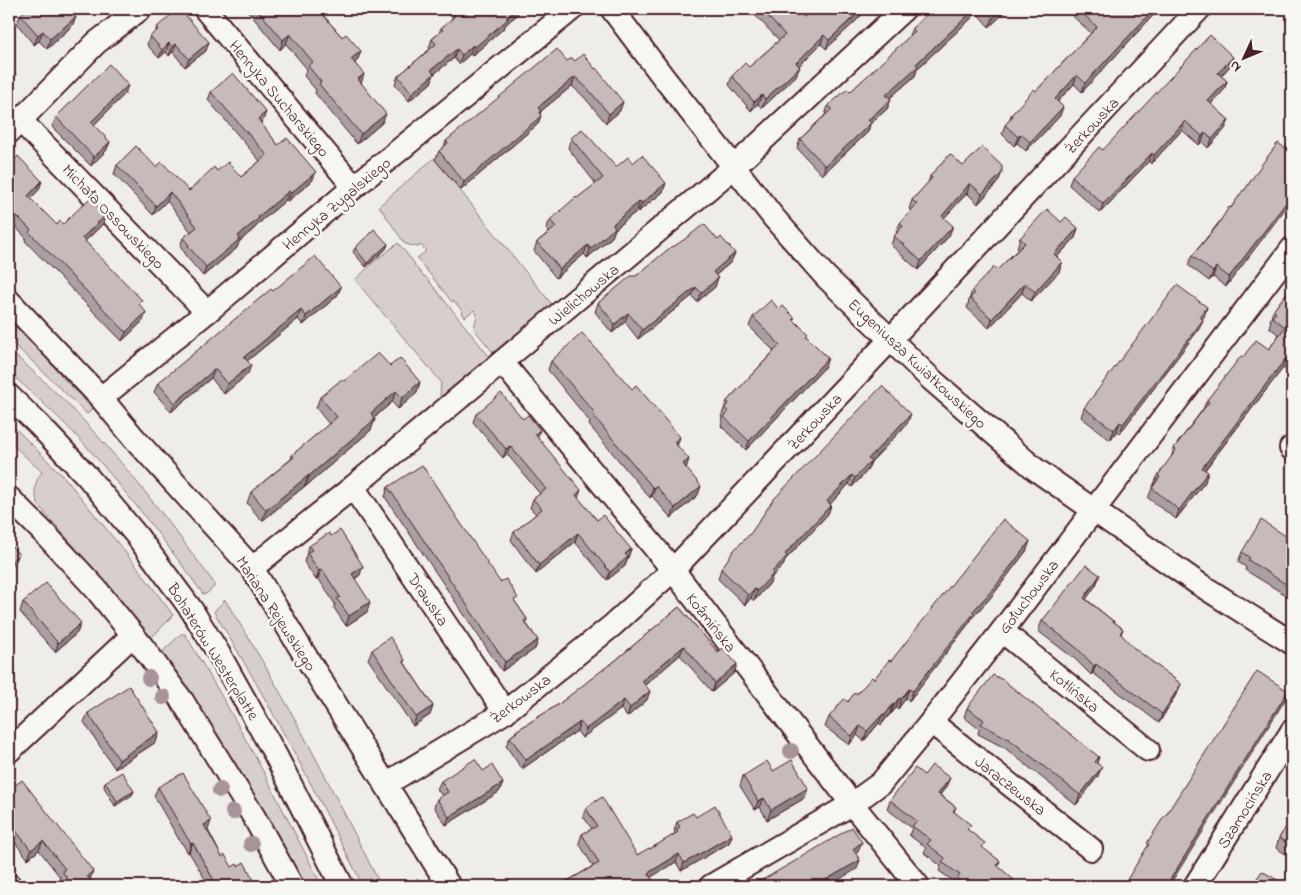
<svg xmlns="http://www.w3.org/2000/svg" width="1301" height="895" font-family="'Indie Flower',sans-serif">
  <rect width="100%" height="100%" fill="#efedea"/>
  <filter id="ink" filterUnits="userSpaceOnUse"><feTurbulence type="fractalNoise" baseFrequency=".02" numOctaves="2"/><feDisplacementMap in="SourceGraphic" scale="10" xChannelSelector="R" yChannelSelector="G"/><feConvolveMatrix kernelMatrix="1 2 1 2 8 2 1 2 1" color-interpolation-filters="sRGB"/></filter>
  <g filter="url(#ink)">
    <!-- green -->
    <g fill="#d7cfce" stroke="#90777c">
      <polygon points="434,158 554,307 496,356 474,329 477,314 474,310 465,317 462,313 463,312 454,301 452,302 417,258 426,251 421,245 418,247 405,244 379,206"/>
      <polygon points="398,243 415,264 414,265 424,277 425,276 492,360 443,400 440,396 441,382 355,280 375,261"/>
      <polygon points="9,311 25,330 65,380 93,409 87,414 31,360 9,340"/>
      <path d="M9,350C34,372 60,395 83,420C131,471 173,527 214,583V587L206,594H203C169,546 132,499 94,455C68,425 38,398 9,372Z"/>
      <path d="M9,422L65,478L138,568L173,615L171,618L150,639L96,572L40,507C33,494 33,484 42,472L14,446L9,451Z"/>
      <path d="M225,600C284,692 332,789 381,886H363C316,793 269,701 214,612L216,609Z"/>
      <path d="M181,634H185L225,702L264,773L322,886H305C259,808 215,728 163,655V651Z"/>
    </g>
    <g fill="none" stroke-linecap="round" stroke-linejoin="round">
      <!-- minor casing -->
      <g stroke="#4a1f2b" stroke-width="26">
        <g id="minor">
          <polyline points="205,9 354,187"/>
          <polyline points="612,9 664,78 774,218 825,276 932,380 1035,469 1196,582 1292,643"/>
          <polyline points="20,120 207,312"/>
          <polyline points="9,132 96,43 140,9"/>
          <polyline points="9,301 101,398 134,438 252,568 298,644 449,886"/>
          <polyline points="502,362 673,570 852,804 918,886"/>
          <polyline points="9,396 38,424 87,476 137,536 191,609 219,654 276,756 342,886"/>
          <polyline points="101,398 207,312 354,187 572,9"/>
          <polyline points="1291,448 1292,449"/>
          <polyline points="353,487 505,712"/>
          <polyline points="9,498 48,537 96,589 145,650 183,702 254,817 292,886"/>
          <polyline points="252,568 353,487 734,167 904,9"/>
          <polyline points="1002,631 1148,750"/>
          <polyline points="931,722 1091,849"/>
          <polyline points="9,751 133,635"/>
          <polyline points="386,784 505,712 613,625 673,570 890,340 1199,9"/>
          <polyline points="9,885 10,886"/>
          <polyline points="711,886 852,804 881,783 931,722 1002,631 1292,249"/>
          <polyline points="1195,886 1292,731"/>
        </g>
      </g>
      <!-- minor -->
      <use href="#minor" stroke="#f6f6f2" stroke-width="22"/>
    </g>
    <!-- trees -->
    <g fill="#a89498">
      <circle cx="149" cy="678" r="8"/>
      <circle cx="163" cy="697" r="8"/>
      <circle cx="791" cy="751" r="8"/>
      <circle cx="220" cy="790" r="8"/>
      <circle cx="233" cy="812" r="8"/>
      <circle cx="251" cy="844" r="8"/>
    </g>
    <!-- wall -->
    <g fill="#aaa0a1" stroke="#4a1f2b">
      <polygon points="246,9 318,9 342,37 361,51 357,61 355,63 361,83 382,123 357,144 315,93 316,90 304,76 307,69 286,44 280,50"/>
      <polygon points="749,9 797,9 804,17 860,17 826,49 821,44 799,66 796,76 762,108 758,104 751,111 729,85 732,76 749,67 779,40"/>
      <polygon points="932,9 1005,9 1002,15 989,27 977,13 917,69 915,76 890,98 891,99 887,109 870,124 868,132 822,175 797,148 800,139 825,115 828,106 850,92 908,38 912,28"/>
      <polygon points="1065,9 1159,9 1082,92 1074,84 1058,101 1060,116 1026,151 1017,143 1014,146 1002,134 1005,125 1009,121 1011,115 1036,91 1091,33"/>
      <polygon points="70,11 76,17 72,26 47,49 39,41 34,45 17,24 20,15"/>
      <polygon points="453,14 517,15 506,24 504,28 472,56 470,54 459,64 454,58 434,74 431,83 409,101 395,84 398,76 430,49 429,48 432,39 439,33 441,28 451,20"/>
      <polygon points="157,27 206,51 185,67 173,52 169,56 166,52 159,58 147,45 150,36 155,33"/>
      <polygon points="567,61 620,111 606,123 584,97 572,86 541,111 538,124 461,190 435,160 439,151 444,147 446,141"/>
      <polygon points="1230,66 1221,76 1227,81 1224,90 1211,104 1229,120 1225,129 1208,148 1202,142 1199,145 1182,130 1151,164 1149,161 1100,213 1069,185 1072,176 1103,150"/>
      <polygon points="211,92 263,121 260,123 278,145 316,172 312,181 288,201 286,200 258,224 256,227 239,242 237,248 203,276 185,255 185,253 180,247 183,238 191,232 167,201 153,215 114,174 117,165 156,167 189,191 217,171 241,177 260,161 208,100"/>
      <polygon points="125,94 93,125 110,142 106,151 91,166 52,127 56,117"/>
      <polygon points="571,138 616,167 633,163 663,192 638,212 637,211 615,229 612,237 587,258 584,254 556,278 534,251 537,242 549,232 546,229 550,220 596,184 568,148"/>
      <polygon points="1278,143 1226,287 1213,277 1209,281 1188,265 1192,256 1244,191"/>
      <polygon points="9,166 39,190 30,199 57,225 63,224 106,215 103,224 85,241 140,305 143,321 122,341 25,241 26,238 9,220"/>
      <polygon points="963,166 998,182 978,204 967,193 944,218 949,236 918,270 891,245 894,236 897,233 896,232 900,223 911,211 909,209 912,200 928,183 930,176"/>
      <polygon points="1061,222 1078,228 1075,238 1057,257 1062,262 1059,272 1031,301 1022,293 989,328 967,308 972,290 997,270 1018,249 1017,248 1020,238"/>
      <polygon points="388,244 386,249 366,267 353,252 355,248"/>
      <polygon points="673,247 731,262 716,275 715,287 697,302 692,296 638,339 625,322 612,333 595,312 598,303 636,276"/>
      <polygon points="1292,286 1292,363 1287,371 1283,368 1205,470 1205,482 1176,519 1148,498 1158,475 1171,458 1174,448 1203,409 1207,400 1243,357 1269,349 1279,335 1269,327 1271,321 1270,321 1273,311"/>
      <polygon points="341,287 337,296 303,325 298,319 247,361 248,374 224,394 211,378 171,412 154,392 158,383 273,291"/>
      <polygon points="779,309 794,320 807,337 825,367 746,450 721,426 723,419 721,417 727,401 774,351 749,326 753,317"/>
      <polygon points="1204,317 1202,319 1203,320 1199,329 1120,433 1117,431 1110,440 1081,417 1084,408"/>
      <polygon points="551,361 677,445 698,495 671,518 652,496 650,498 589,425 590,422 548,370"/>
      <polygon points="390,366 420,382 416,394 398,409 392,402 374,418 375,419 371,430 305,487 305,486 262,521 247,503 251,492 291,459 292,455 329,424 316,408 320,397 344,381"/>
      <polygon points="476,414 538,437 578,498 597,520 631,549 625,566 607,580 575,542 536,574 511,540 514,532 536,514 530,508 533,499 540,494 507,454 503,458 473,422"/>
      <polygon points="907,424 871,462 867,471 852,487 849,484 830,504 831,505 828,514 786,559 783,566 772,577 770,583 754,601 751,598 745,605 718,579 721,569 751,533"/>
      <polygon points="388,487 500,582 516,603 527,619 526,623 538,640 535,649 502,671 385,497"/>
      <polygon points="1292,540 1292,599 1245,570 1246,567 1238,562 1242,552"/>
      <polygon points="309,546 360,575 355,579 367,612 346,626 334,608 335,604 318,578 316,580 304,562"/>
      <polygon points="1027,550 992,596 972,618 970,622 909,701 906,698 898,709 896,708 891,714 890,714 881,725 879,723 864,741 857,735 849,745 825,727 829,717 874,679 891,661"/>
      <polygon points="1100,575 1096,585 1086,599 1123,629 1121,635 1134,648 1181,684 1177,693 1159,723 1093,673 1091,675 1075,659 1038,631 1042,621"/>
      <polygon points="23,602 81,623 77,633 55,652 20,612"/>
      <polygon points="679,607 718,652 737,664 734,673 712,692 680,655 645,685 647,700 627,717 621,709 582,738 577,731 522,769 506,746 510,737 515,733 516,731 559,704 610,665"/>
      <polygon points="372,650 405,660 404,662 433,706 430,715 413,726 368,659"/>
      <polygon points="967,708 1099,757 1097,763 1098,776 1076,805 1005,748 978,734 979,729 964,717"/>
      <polygon points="88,713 159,732 156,742 115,769 84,722"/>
      <polygon points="483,771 503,783 499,792 446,825 434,807 437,799 442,796 437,789 441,781"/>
      <polygon points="773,771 805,798 767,820 760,807 755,810 740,786 743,776"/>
      <polygon points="924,775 946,787 940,795 956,807 954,812 983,849 1000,861 998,866 1012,886 954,886 956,883 939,871 941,866 924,853 926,848 909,835 912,828 887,809 890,800"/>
      <polygon points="105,782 134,791 132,795 115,806 104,787"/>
      <polygon points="158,787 208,830 222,857 232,867 257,886 209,886 189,852 188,853 182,843 181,843 154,796"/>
      <polygon points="9,790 90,880 95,886 56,886 60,882 59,880 60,877 39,850 28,859 9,835"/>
      <polygon points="586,808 637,855 650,849 674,835 675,832 674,831 677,822 696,817 732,835 729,843 681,871 676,862 650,877 653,881 651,886 563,886 564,883 593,866 579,843 582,834 592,829 583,816"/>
      <polygon points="1292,818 1292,858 1276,848 1279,838"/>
    </g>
    <!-- shaded-wall -->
    <g fill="#8b8283" stroke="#4a1f2b">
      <polygon points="517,9 519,9 517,15 506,24 504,28 472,56 475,47"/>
      <polygon points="863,9 860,17 826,49 829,40"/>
      <polygon points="975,9 978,9 977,13 917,69 915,76 883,104 886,95 916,64"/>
      <polygon points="1002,9 1005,9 1002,15 989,27 993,18"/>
      <polygon points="1154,9 1159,9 1082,92 1085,83"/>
      <polygon points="76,17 72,26 47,49 50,39"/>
      <polygon points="43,31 39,41 34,45 38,35"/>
      <polygon points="290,34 286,44 280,50 283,40"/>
      <polygon points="824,35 821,44 793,72 796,63"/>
      <polygon points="209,42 206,51 185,67 189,59"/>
      <polygon points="169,43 166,52 159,58 162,50"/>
      <polygon points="176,44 173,52 169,56 172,47"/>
      <polygon points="473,45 470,54 459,64 462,55"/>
      <polygon points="457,49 454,58 428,79 431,70"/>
      <polygon points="361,51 357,61 348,69 351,59"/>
      <polygon points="1233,57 1230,66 1215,82 1218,73"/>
      <polygon points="800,67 796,76 762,108 765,99"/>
      <polygon points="16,74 13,83 9,87 9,81"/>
      <polygon points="364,74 361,84 358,79"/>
      <polygon points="434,74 431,83 409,101 412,93"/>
      <polygon points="1077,75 1074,84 1052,108 1055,99"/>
      <polygon points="575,77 572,86 541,111 538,119 541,116 538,124 461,190 464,182 542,104"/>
      <polygon points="1227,81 1224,90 1205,110 1208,101"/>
      <polygon points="128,85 125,94 87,132 91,122"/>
      <polygon points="762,95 758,104 751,111 754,102"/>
      <polygon points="891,99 887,109 870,124 868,132 822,175 825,166 868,120"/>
      <polygon points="623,102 620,111 606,123 609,114"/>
      <polygon points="1063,107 1060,116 1026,151 1030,142"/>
      <polygon points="266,112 263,121 254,128 258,119"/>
      <polygon points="386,114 382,123 357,144 361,134"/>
      <polygon points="1229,120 1225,129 1208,148 1212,139"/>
      <polygon points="1185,121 1182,130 1151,164 1154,155"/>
      <polygon points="1205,133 1202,142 1199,145 1202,136"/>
      <polygon points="1021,134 1017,143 1014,146 1018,137"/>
      <polygon points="110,142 106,151 91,166 94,157"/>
      <polygon points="1152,153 1149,161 1100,213 1103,204"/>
      <polygon points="316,172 312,181 288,201 291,193"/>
      <polygon points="1002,173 998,182 978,204 982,194"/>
      <polygon points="42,181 39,190 24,205 28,196"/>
      <polygon points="666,183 663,192 638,212 642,203"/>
      <polygon points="970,183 967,193 938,225 942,216"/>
      <polygon points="289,191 286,200 258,224 256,227 239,242 237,248 203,276 206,267 258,217"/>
      <polygon points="170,192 167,201 153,215 156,206"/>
      <polygon points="1292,195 1292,200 1226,287 1229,277"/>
      <polygon points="640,201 637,211 615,229 612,237 587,258 590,249 613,224"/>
      <polygon points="106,215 103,224 79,247 82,238"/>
      <polygon points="953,226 949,236 918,270 921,261"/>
      <polygon points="1078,228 1075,238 1050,264 1054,254"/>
      <polygon points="388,244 386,249 366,267 367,263"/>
      <polygon points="588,245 584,254 556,278 560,269"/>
      <polygon points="735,253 731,262 709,281 713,272"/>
      <polygon points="1062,262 1059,272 1031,301 1035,292"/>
      <polygon points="1216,267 1213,277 1209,281 1213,272"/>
      <polygon points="718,278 715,287 697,302 701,293"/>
      <polygon points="1025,283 1022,293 989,328 992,319"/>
      <polygon points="341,287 337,296 303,325 306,316"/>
      <polygon points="696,287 692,296 638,339 642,330"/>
      <polygon points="1207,307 1204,317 1196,327 1200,317"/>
      <polygon points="301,310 298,319 241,366 244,357"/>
      <polygon points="146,312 143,321 122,341 126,332"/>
      <polygon points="628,313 625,322 612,333 615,324"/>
      <polygon points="1203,320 1199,329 1120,433 1123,424"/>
      <polygon points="828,358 825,367 746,450 749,441"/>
      <polygon points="1286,358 1283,368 1199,477 1202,468"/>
      <polygon points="1292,359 1292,363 1287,371 1290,361"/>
      <polygon points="251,365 248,374 224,394 227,384"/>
      <polygon points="215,369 211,378 171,412 175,403"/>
      <polygon points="420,382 416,394 398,409 402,398"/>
      <polygon points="396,391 392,402 367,424 371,413"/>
      <polygon points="911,414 907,424 871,462 867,471 852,487 855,478 868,459"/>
      <polygon points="375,419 371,430 305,487 309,476"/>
      <polygon points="1120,422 1117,431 1110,440 1114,430"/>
      <polygon points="540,430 537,439 535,434"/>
      <polygon points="680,437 677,447 674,442"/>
      <polygon points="510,446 507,454 503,458 506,449"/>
      <polygon points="689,459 686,469 683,464"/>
      <polygon points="1208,472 1205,482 1176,519 1179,510"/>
      <polygon points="309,475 305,486 262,521 266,510"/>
      <polygon points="852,475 849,484 824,511 827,501"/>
      <polygon points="656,486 652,496 650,498 653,488"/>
      <polygon points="701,486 698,495 671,518 675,508"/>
      <polygon points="581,490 578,498 576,495"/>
      <polygon points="831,505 828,514 786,559 783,566 772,577 770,583 754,601 757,591 785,554"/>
      <polygon points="578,533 575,542 536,574 539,565"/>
      <polygon points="1030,541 1027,550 992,596 972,618 970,622 909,701 913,691 972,612"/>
      <polygon points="631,549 625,566 607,580 610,572 625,554"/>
      <polygon points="19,554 15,563 9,570 9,564"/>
      <polygon points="363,566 360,575 348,583 352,574"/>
      <polygon points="322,569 318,578 316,580 319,571"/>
      <polygon points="1100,575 1096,585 1081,607 1084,598"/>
      <polygon points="755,589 751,598 745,605 748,595"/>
      <polygon points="370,602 367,612 346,626 349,616"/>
      <polygon points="81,623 77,633 55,652 58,643"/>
      <polygon points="538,640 535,649 502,671 505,662"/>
      <polygon points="684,646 680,655 639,690 642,681"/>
      <polygon points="737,664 734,673 712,692 715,683"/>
      <polygon points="1096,664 1093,673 1091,675 1094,666"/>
      <polygon points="1181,684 1177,693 1159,723 1162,714"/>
      <polygon points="909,689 906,698 898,709 901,699"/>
      <polygon points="650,691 647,700 627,717 630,708"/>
      <polygon points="1288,691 1285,700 1169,886 1166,886"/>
      <polygon points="899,698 896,708 891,714 894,705"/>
      <polygon points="624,700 621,709 582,738 586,729"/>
      <polygon points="893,704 890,714 881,725 885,715"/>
      <polygon points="433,706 430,715 413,726 416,717"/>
      <polygon points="883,714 879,723 864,741 867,731"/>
      <polygon points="580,722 577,731 522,769 526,760"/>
      <polygon points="860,726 857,735 849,745 852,736"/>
      <polygon points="159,732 156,742 115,769 119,760"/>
      <polygon points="1102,767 1098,776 1076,805 1080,795"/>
      <polygon points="950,778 946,787 934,803 938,794"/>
      <polygon points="503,783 499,792 446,825 449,817"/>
      <polygon points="808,788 805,798 767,820 771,810"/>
      <polygon points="134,791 132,795 115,806 117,801"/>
      <polygon points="764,798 760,807 755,810 758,801"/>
      <polygon points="211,821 208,830 201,834 204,825"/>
      <polygon points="732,835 729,843 681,871 684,863"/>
      <polygon points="43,841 39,850 28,859 31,850"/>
      <polygon points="862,842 858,851 850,858 853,849"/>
      <polygon points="193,843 189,852 188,853 191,844"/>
      <polygon points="679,854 676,862 645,881 648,873"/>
      <polygon points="860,860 857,869 828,886 822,886 824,881"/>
      <polygon points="93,871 90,880 87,876"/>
      <polygon points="653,881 651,886 645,886"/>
    </g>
    <!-- building -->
    <g fill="#c6babb" stroke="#4a1f2b">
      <polygon points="27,9 68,9 76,17 50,39 43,31 38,35 20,15"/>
      <polygon points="178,9 180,9 209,42 189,59 176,44 172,47 169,43 162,50 150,36 159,29 157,27"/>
      <polygon points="257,9 318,9 342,37 346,34 361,51 351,59 364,74 358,79 386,114 361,134 319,84 321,82 308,66 313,62 290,34 283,40"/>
      <polygon points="459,9 517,9 506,18 508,19 475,47 473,45 462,55 457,49 431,70 434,74 412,93 398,76 436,44 432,39 443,30 441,28 455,16 453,14"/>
      <polygon points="761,9 797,9 804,17 813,9 862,9 829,40 824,35 796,63 800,67 765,99 762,95 754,102 732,76 745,63 749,67 785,35"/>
      <polygon points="932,9 975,9 916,64 918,66 886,95 891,99 868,120 871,123 825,166 800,139 832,109 828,106 847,89 850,92 915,31 912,28"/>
      <polygon points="985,9 1002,9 993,18"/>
      <polygon points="1078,9 1154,9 1085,83 1077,75 1055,99 1063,107 1030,142 1021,134 1018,137 1005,125 1013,116 1011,115 1034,89 1036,91 1097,27"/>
      <polygon points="1210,35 1233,57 1218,73 1227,81 1208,101 1229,120 1212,139 1205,133 1202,136 1185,121 1154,155 1152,153 1103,204 1072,176 1099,147 1103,150"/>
      <polygon points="557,49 567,61 572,58 575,61 583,54 595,69 596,68 623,102 609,114 588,89 575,77 542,104 538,108 541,111 539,112 541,116 464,182 439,151 448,143 446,141"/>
      <polygon points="9,58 12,61 9,64"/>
      <polygon points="109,64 128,85 91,122 110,142 94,157 56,117"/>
      <polygon points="9,67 16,74 9,81"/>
      <polygon points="233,73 266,112 258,119 278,145 287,138 316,172 291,193 289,191 258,217 259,218 238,236 240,239 206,267 188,246 189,245 183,238 197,227 170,192 156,206 117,165 136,146 156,167 162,162 189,191 214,167 217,171 228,162 241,177 267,155 211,92"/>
      <polygon points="582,129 616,167 628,157 633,163 642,155 666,183 642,203 640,201 613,224 615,228 590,249 588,245 560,269 537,242 556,227 550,220 576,197 577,198 603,178 571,138"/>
      <polygon points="1292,138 1292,195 1229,277 1216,267 1213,272 1192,256 1217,226 1229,207 1231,208 1243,190 1244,191 1262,164 1278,143 1285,148"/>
      <polygon points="982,147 1002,166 1002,173 982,194 970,183 942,216 953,226 921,261 894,236 903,226 900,223 917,204 912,200 932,178 930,176 950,154 963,166"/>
      <polygon points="18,156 42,181 28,196 57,225 60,221 63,224 90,198 106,215 82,238 142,300 138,303 146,312 126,332 29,232 31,230 9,208 9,166"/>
      <polygon points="1047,209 1061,222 1066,217 1078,228 1054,254 1062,262 1035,292 1025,283 992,319 970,298 975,293 972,290 994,267 997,270 1025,243 1020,238"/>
      <polygon points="704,224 718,240 721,237 735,253 713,272 718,278 701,293 696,287 642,330 628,313 615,324 598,303 631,276 636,276 672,246 673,247 685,239"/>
      <polygon points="374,229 388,244 367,263 355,248"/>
      <polygon points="315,256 341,287 306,316 301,310 244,357 251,365 227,384 215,369 175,403 158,383 271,289 273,291"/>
      <polygon points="1177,285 1207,307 1200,317 1203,320 1123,424 1120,422 1114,430 1084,408"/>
      <polygon points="1292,286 1292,359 1290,361 1286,358 1202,468 1208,472 1179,510 1152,488 1160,477 1158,475 1176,450 1174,448 1209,402 1207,400 1241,356 1243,357 1256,340 1269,349 1285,327 1272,317 1276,313 1273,311"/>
      <polygon points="771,300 779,309 783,306 795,318 793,319 808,334 806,336 828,358 749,441 724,417 729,412 724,408 729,404 727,401 780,345 753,317"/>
      <polygon points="582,333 632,389 636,385 680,437 674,442 689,459 683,464 701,486 675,508 656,486 653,488 593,415 595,413 551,361"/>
      <polygon points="378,353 390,366 400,358 420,382 402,398 396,391 371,413 375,419 309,476 309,475 266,510 251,492 294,457 292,455 337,417 320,397 342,379 344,381"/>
      <polygon points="882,386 911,414 868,459 871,461 855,478 852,475 827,501 831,505 785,554 787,556 772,572 773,574 757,591 755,589 748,595 721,569 734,550 751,533 773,500"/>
      <polygon points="501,393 523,419 528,415 540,430 535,434 581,490 576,495 597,520 603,515 631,549 625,554 628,557 610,572 578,533 539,565 514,532 542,509 533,499 546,489 510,446 506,449 476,414"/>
      <polygon points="422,465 500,582 506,579 518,598 514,600 527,619 524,621 538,640 505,662 388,487"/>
      <polygon points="1003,519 1030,541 995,587 972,612 974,613 913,691 909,689 901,699 899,698 894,705 893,704 885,715 883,714 867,731 860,726 852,736 829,717 844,699 848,702 855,692 857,694 872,677 874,679 889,660 891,661"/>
      <polygon points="1261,520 1292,540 1292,588 1248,560 1250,558 1242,552"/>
      <polygon points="340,530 363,566 352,574 370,602 349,616 337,599 340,597 322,569 319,571 307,553 312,550 309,546 329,533 331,536"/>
      <polygon points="9,544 19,554 9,564"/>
      <polygon points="1086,565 1100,575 1084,598 1123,629 1120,633 1134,648 1181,684 1162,714 1096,664 1094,666 1078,649 1042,621"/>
      <polygon points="46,583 81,623 58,643 23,602"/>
      <polygon points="679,607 718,652 723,648 737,664 715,683 684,646 642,681 650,691 630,708 624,700 586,729 580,722 526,760 510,737 517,732 516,731 559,704 597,674 610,664 610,665"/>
      <polygon points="390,637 405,660 403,661 433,706 416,717 372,650"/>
      <polygon points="1257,671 1288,691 1166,886 1123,886 1149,844 1147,843 1165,815 1166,815"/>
      <polygon points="993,675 1003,680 1099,757 1095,762 1102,767 1080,795 1009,739 981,724 984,720 967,708"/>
      <polygon points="129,686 159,732 119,760 88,713"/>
      <polygon points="475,759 483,771 492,765 503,783 449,817 437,799 448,792 441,781"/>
      <polygon points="792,760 808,788 771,810 764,798 758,801 743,776 767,761 773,771"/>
      <polygon points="932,765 950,778 938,794 956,807 953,811 971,825 967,829 985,843 982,847 1000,861 997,865 1014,880 1009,886 966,886 957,879 960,875 942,862 945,858 927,844 931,840 912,826 917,821 890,800 915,768 924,775"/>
      <polygon points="122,772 134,791 117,801 105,782"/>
      <polygon points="183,773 211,821 204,825 222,857 225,855 232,867 237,864 238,866 244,862 257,886 217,886 193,843 191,844 185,834 158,787"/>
      <polygon points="22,780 93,871 87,876 95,886 58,886 57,885 67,878 62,871 65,869 43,841 31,850 9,822 9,808 14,804 9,798 9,790"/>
      <polygon points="602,797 637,855 649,848 650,849 678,832 676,829 680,827 677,822 693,813 696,817 715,805 732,835 684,863 679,854 648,873 653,881 645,886 567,886 564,883 599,863 582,834 597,826 586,808"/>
      <polygon points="1292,818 1292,846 1279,838"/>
      <polygon points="852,827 862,842 853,849 860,860 824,881 827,886 807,886 807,885 805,886 752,886 802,857"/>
      <polygon points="1262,871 1287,886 1249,886 1251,884 1252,885"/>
    </g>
  </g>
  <g text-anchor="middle" stroke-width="5" stroke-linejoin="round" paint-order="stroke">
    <!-- street labels -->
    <g font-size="16" fill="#4a1f2b" stroke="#f6f6f2">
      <text transform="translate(280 98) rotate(50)" y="6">Henryka Sucharskiego</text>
      <text transform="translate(1091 125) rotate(-47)" y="6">Żerkowska</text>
      <text transform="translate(336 203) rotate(-40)" y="6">Henryka Zygalskiego</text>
      <text transform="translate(114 216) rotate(46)" y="6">Michała Ossowskiego</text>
      <text transform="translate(583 294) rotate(-40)" y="6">Wielichowska</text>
      <text transform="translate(918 363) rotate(43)" y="6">Eugeniusza Kwiatkowskiego</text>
      <text transform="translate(814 421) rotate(-47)" y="6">Żerkowska</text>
      <text transform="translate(1028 596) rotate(-53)" y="6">Gołuchowska</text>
      <text transform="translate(429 599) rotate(56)" y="6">Drawska</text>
      <text transform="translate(277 613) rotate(57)" y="6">Mariana Rejewskiego</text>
      <text transform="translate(712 622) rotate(52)" y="6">Koźmińska</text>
      <text transform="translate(214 651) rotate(58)" y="6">Bohaterów Westerplatte</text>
      <text transform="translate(1075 690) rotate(39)" y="6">Kotlińska</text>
      <text transform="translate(520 698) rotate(-37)" y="6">Żerkowska</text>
      <text transform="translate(1011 785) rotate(38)" y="6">Jaraczewska</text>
      <text transform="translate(1244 809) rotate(-58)" y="6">Szamocińska</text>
    </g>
  </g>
  <!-- margin -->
  <rect width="1301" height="895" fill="none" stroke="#f6f6f2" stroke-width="30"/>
  <rect x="15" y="15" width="1271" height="865" fill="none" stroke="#4a1f2b" stroke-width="2" filter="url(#ink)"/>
  <!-- north arrow -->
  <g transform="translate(1244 58) rotate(226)" stroke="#f6f6f2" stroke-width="4" paint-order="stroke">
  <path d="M0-4L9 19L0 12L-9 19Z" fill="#4a1f2b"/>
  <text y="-8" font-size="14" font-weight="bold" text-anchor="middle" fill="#4a1f2b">N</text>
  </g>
</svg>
